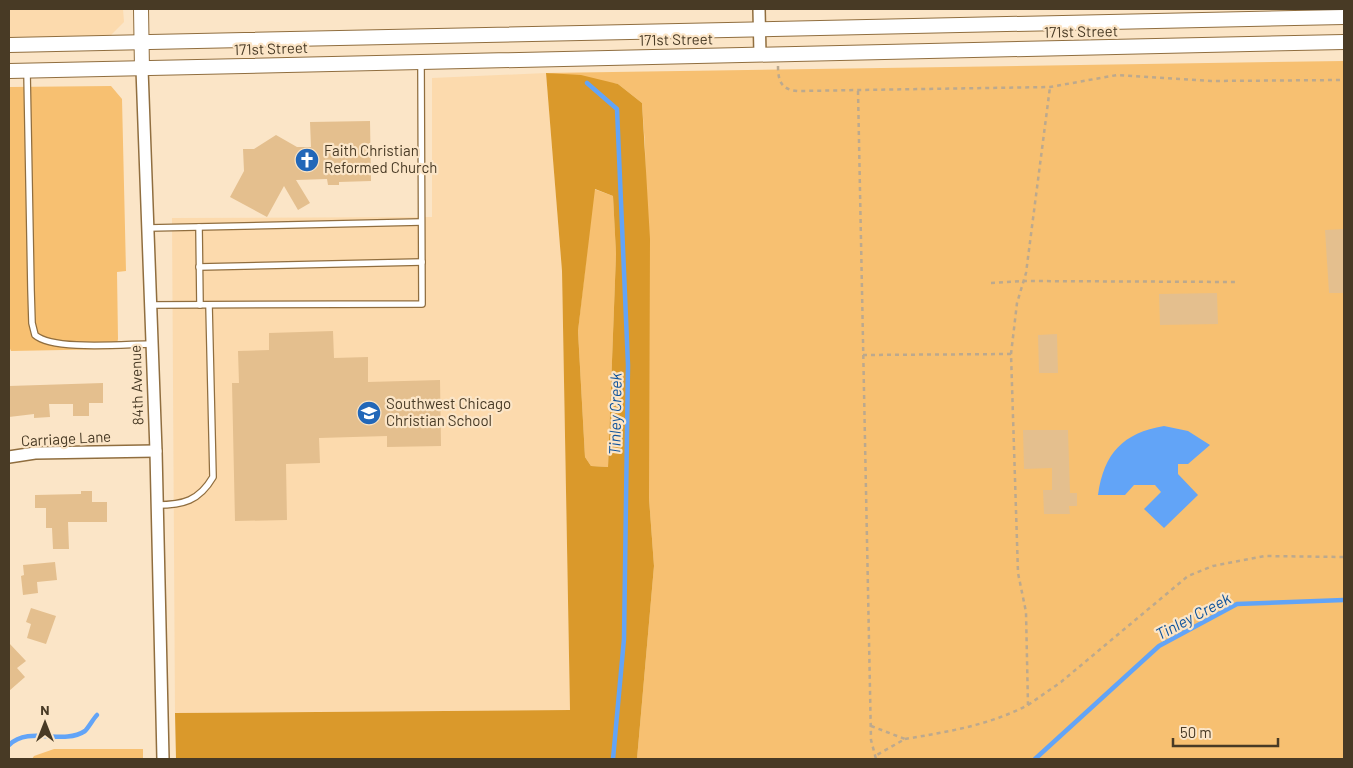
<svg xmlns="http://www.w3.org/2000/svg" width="1353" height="768" font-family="Barlow,sans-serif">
  <rect width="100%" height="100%" fill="#fbe5c7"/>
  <!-- built -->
  <g fill="#fcdaad">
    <polygon points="9,9 123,9 124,22 110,36 9,39"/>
    <polygon points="546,73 562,271 570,710 175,713 172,218 432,217 432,78"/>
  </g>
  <!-- green -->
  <g fill="#f7c071">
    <polygon points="1344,61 1344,759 637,759 654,566 649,498 649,369 645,147 642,103 618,84 546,73"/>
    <polygon points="111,86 122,99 126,271 117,272 118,339 116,349 11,351 9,346 10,87"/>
    <polygon points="594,189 613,196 616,254 608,467 591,466 585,457 578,331"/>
    <polygon points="54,749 143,749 143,759 32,759 34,756"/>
  </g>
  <!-- forest -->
  <path fill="#da992b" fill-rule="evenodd" d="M546,73L581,75L618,84L642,103L650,239L649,498L654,566L637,759H176L175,713L570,710L562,271ZM595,189L613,196L616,254L608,467L591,466L585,457L578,331Z"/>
  <!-- water -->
  <path fill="#62a4f7" d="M1164,426L1188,431L1210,445L1188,464H1178V474L1198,495L1164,528L1144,509L1161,492L1155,485H1134L1125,495H1098C1104,453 1123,433 1164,426Z"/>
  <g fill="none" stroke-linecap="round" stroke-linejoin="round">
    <!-- stream -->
    <g stroke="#62a4f7" stroke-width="4.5">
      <polyline points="587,83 617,109 628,365 624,639 613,759"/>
      <path d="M9,745C30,725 62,746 85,731C89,727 93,719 97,715"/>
      <polyline points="1035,759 1159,646 1237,604 1344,600"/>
    </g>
  </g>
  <!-- building -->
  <g fill="#e4bf8e">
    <polygon points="370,121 371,181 339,182 339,185 328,185 327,179 296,180 310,203 298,210 284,186 267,217 230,197 244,171 243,149 254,149 276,135 297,147 311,147 310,122"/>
    <polygon points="1344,229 1344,293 1329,293 1325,230"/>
    <polygon points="1217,293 1218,324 1160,325 1159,294"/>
    <polygon points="333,331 334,358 368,357 368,382 440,380 441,446 387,447 387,436 319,438 320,463 286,464 287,520 235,521 232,383 239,383 238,351 269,350 269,333"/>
    <polygon points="1057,334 1058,373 1039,373 1038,335"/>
    <polygon points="103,383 103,403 89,403 89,416 73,416 73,404 49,404 50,417 34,418 34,414 9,417 9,386"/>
    <polygon points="1023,430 1068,430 1070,493 1077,493 1077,506 1069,506 1070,514 1044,514 1043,490 1052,490 1052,468 1024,469"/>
    <polygon points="81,491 92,491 92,502 107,502 107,522 68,522 69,549 53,549 52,528 46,528 46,508 35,508 35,495 81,494"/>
    <polygon points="55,562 57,580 37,582 38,593 23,595 21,576 24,575 23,565"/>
    <polygon points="31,608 56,616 46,644 27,638 31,624 26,622"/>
    <polygon points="9,643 26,661 17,668 25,677 9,691"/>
  </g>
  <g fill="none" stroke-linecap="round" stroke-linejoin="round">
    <!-- service casing -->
    <g stroke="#906e3f" stroke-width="8">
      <g id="service">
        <path d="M27,72L31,290L32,323L35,335C53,351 126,344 152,344"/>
        <polyline points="199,227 200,305"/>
        <polyline points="148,228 421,222"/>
        <polyline points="199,267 422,262"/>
        <polyline points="151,305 422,304 421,63"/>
        <path d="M157,505C183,505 199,501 213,477L209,305"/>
      </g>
    </g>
    <!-- minor casing -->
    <g stroke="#906e3f" stroke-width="14">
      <g id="minor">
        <polyline points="759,9 760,55"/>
        <polyline points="142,69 156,451 163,759"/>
        <polyline points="9,457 35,453 156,451"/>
      </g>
    </g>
    <!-- tertiary casing -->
    <g stroke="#906e3f" stroke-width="16">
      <g id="tertiary">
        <polyline points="141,9 142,69"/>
        <polyline points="9,45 1344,17"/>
        <polyline points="9,71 1344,42"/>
      </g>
    </g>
    <!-- path -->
    <g stroke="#bca98e" stroke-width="2.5" stroke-dasharray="4 4" stroke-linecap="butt">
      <path d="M778,66C778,82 782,90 798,91L1050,87L1117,75L1211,81L1344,80"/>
      <polyline points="858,91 871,740 876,759"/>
      <polyline points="991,283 1023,281 1235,282"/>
      <polyline points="863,355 1011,354"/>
      <polyline points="1028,705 1061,682 1188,576 1213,566 1265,556 1344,557"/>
      <polyline points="871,726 905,739 875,756"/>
      <path d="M905,739C947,732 990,725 1028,705L1026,612L1018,573L1011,354L1017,303L1026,273L1050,87"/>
    </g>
    <!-- service -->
    <use href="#service" stroke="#fff" stroke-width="5.5"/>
    <!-- minor -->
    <use href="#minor" stroke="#fff" stroke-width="11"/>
    <!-- tertiary -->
    <use href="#tertiary" stroke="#fff" stroke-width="14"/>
  </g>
  <!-- icons -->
  <defs>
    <g id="church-disc" transform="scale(1.25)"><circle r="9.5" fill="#2267b8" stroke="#fbe5c7"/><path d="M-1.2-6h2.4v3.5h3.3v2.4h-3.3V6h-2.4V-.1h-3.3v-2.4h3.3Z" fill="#fff"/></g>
    <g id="school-disc" transform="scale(1.25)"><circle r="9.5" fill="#2267b8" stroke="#fbe5c7"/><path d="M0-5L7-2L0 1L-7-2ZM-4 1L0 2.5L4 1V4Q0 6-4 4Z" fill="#fff"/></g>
  </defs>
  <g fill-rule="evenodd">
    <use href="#church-disc" x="307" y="160"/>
    <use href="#school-disc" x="369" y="413"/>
  </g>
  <g text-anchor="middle" stroke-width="4.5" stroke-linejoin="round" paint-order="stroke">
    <!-- street labels -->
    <g font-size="15" fill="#483a25" stroke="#fbe5c7">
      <text transform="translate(1081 32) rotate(-1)" y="5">171st Street</text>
      <text transform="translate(676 40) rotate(-1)" y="5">171st Street</text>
      <text transform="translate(271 49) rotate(-2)" y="5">171st Street</text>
      <text transform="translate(137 385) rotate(-92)" y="5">84th Avenue</text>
      <text transform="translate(66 439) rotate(-3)" y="5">Carriage Lane</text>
    </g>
    <!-- poi labels -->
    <g font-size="15" fill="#483a25" stroke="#fbe5c7" text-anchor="start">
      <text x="324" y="156">Faith Christian<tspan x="324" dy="17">Reformed Church</tspan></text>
      <text x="386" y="409">Southwest Chicago<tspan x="386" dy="17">Christian School</tspan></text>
    </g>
    <!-- water labels -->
    <g font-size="16" font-style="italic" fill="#0e539c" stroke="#fbe5c7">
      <text transform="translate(615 414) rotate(-89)" y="6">Tinley Creek</text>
      <text transform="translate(1193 616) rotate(-28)" y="6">Tinley Creek</text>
    </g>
  </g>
  <!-- border -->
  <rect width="1353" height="768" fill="none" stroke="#483a25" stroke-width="20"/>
  <!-- north arrow -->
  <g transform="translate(45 723)" stroke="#fbe5c7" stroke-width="4" paint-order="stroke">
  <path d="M0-4L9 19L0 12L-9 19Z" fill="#483a25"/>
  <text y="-8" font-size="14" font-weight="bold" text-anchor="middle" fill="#483a25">N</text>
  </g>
  <!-- scale -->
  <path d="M1173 738v8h105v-8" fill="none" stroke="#483a25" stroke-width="2.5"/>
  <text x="1180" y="738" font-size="15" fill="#483a25" stroke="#fbe5c7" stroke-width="4" paint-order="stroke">50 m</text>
</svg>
